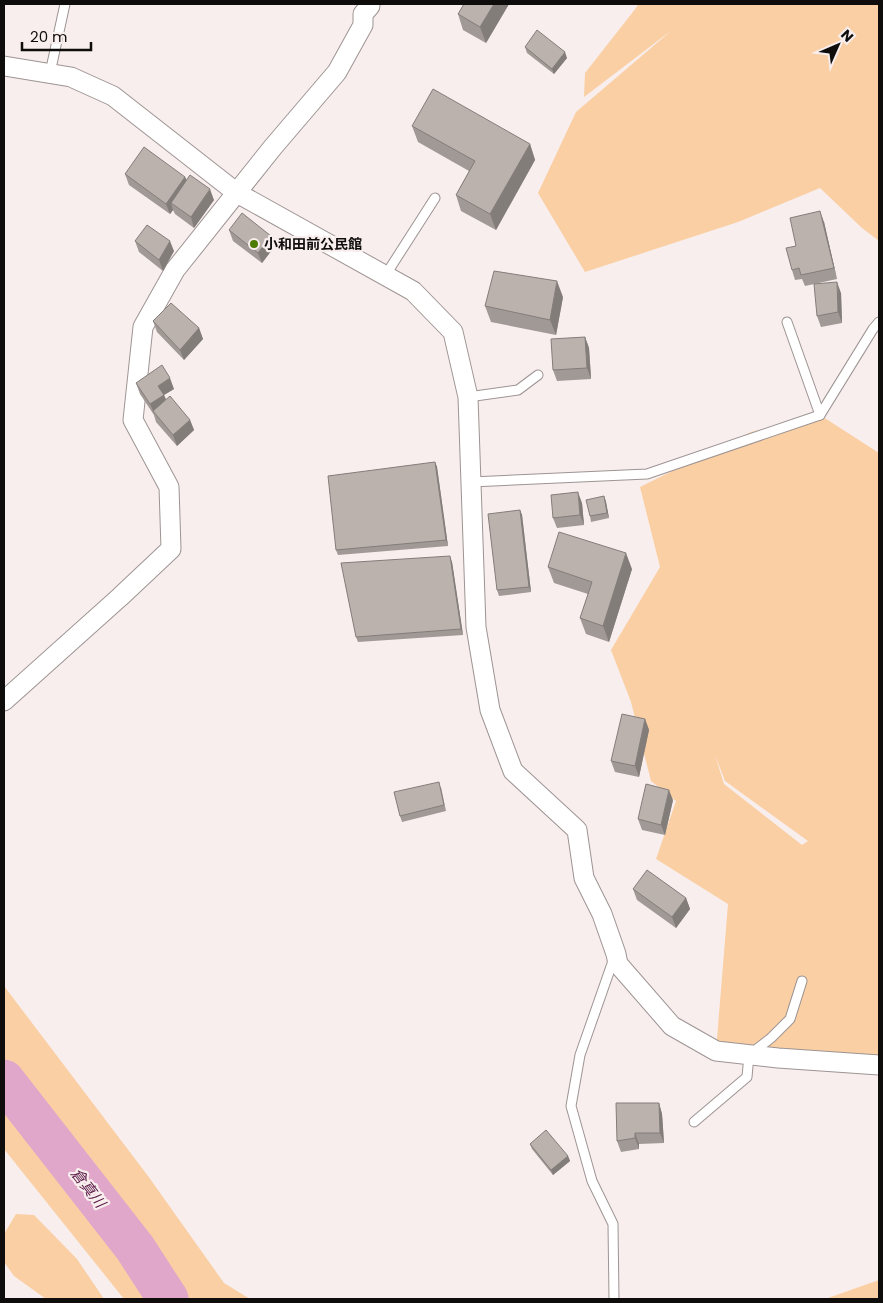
<svg xmlns="http://www.w3.org/2000/svg" width="883" height="1303" font-family="Poppins,'Noto Sans JP',sans-serif">
  <rect width="100%" height="100%" fill="#f8eeed"/>
  <!-- green -->
  <g fill="#facfa4" fill-rule="evenodd">
    <polygon points="638,4 879,4 879,241 862,228 820,188 738,222 585,272 538,193 576,112 672,30 584,97 585,73 636,8"/>
    <path d="M820,415L879,453V1062L716,1051L728,904L656,859L676,801L651,781L631,702L611,650L660,567L640,487L751,432ZM715,755L725,781L808,841L802,845L724,784Z"/>
    <polygon points="4,986 148,1176 224,1283 250,1299 124,1299 4,1149"/>
    <polygon points="16,1214 34,1215 77,1259 104,1299 46,1299 14,1276 4,1262 4,1234"/>
    <polygon points="879,1280 879,1299 825,1299"/>
  </g>
  <g fill="none" stroke-linecap="round" stroke-linejoin="round">
    <!-- river -->
    <polyline stroke="#e0a7ca" stroke-width="41" points="4,1080 135,1248 168,1299"/>
    <!-- lane casing -->
    <g stroke="#9d9493" stroke-width="11">
      <g id="lane">
        <polyline points="50,73 65,4"/>
        <polyline points="385,276 435,198"/>
        <polyline points="787,322 820,415"/>
        <polyline points="468,397 518,390 538,375"/>
        <polyline points="471,482 647,474 820,415 873,329 879,322"/>
        <polyline points="694,1122 747,1077 749,1055 771,1038 790,1019 802,981"/>
        <polyline points="614,1299 613,1224 592,1181 571,1106 580,1055 614,958"/>
      </g>
    </g>
    <!-- street casing -->
    <g stroke="#9d9493" stroke-width="21">
      <g id="street">
        <polyline points="4,66 71,77 113,96 237,193 413,291 453,332 468,397 476,627 490,710 513,771 577,830 584,878 602,914 616,954 618,964 672,1026 716,1051 778,1058 879,1065"/>
        <polyline points="4,701 120,597 171,549 169,487 133,420 143,327 175,270 273,147 337,72 363,25 363,14 370,6 368,4"/>
      </g>
    </g>
    <!-- lane -->
    <use href="#lane" stroke="#fff" stroke-width="9"/>
    <!-- street -->
    <use href="#street" stroke="#fff" stroke-width="19"/>
  </g>
  <!-- wall -->
  <g fill="#a19996">
    <polygon points="509,4 486,43 463,30 458,14"/>
    <polygon points="525,47 567,58 554,74 527,53"/>
    <polygon points="412,126 530,144 535,160 496,230 461,211 456,195 469,171 418,142"/>
    <polygon points="125,174 185,177 187,180 214,200 194,228 175,214 173,210 170,214 129,185"/>
    <polygon points="824,222 837,279 805,286 802,279 795,280 792,270 796,246"/>
    <polygon points="229,230 275,246 262,263 233,241"/>
    <polygon points="135,241 174,251 163,271 139,252"/>
    <polygon points="841,293 842,323 821,327 817,316"/>
    <polygon points="563,297 556,335 491,322 485,306"/>
    <polygon points="153,321 199,328 203,339 184,360 157,332"/>
    <polygon points="585,337 589,348 591,379 557,381 553,370"/>
    <polygon points="136,383 174,389 164,395 166,399 190,420 194,430 177,446 156,422 154,415 140,394"/>
    <polygon points="435,462 437,467 448,546 338,555 336,550"/>
    <polygon points="604,496 606,502 609,518 591,522 590,516"/>
    <polygon points="582,503 584,525 557,528 553,518"/>
    <polygon points="520,510 522,515 531,592 499,596 497,590"/>
    <polygon points="452,562 463,635 358,642 356,637"/>
    <polygon points="548,567 632,569 609,642 586,634 580,618 588,594 554,583"/>
    <polygon points="645,719 649,730 639,777 615,772 611,761"/>
    <polygon points="441,787 446,811 402,822 400,816"/>
    <polygon points="673,800 665,835 642,830 638,819"/>
    <polygon points="633,889 686,898 690,909 676,928 637,900"/>
    <polygon points="659,1103 662,1114 664,1143 639,1144 639,1149 621,1152 617,1141"/>
    <polygon points="530,1144 568,1156 570,1161 553,1175 532,1149"/>
  </g>
  <!-- shaded-wall -->
  <g fill="#837d7a">
    <polygon points="494,4 509,4 486,43 480,27"/>
    <polygon points="565,52 567,58 554,74 552,69"/>
    <polygon points="530,144 535,160 496,230 490,214"/>
    <polygon points="185,177 189,187 171,203 173,210 170,214 166,204"/>
    <polygon points="210,189 214,200 194,228 191,217"/>
    <polygon points="820,211 824,222 837,279 834,268"/>
    <polygon points="271,236 275,246 262,263 258,253"/>
    <polygon points="170,241 174,251 163,271 159,260"/>
    <polygon points="557,281 563,297 556,335 550,320"/>
    <polygon points="837,282 841,293 842,323 838,312"/>
    <polygon points="199,328 203,339 184,360 180,350"/>
    <polygon points="585,337 589,348 591,379 587,368"/>
    <polygon points="170,378 174,389 164,395 168,406 153,411 150,404 158,386"/>
    <polygon points="190,420 194,430 177,446 173,435"/>
    <polygon points="435,462 437,467 448,546 446,540"/>
    <polygon points="578,492 582,503 584,525 580,515"/>
    <polygon points="604,496 606,502 609,518 607,513"/>
    <polygon points="520,510 522,515 531,592 529,587"/>
    <polygon points="626,553 632,569 609,642 603,626"/>
    <polygon points="450,556 452,562 463,635 461,629"/>
    <polygon points="645,719 649,730 639,777 635,766"/>
    <polygon points="669,790 673,800 665,835 661,825"/>
    <polygon points="686,898 690,909 676,928 672,917"/>
    <polygon points="659,1103 662,1114 664,1143 660,1133"/>
    <polygon points="635,1133 639,1144 639,1149 635,1138"/>
    <polygon points="568,1156 570,1161 553,1175 551,1170"/>
  </g>
  <!-- building -->
  <g fill="#bbb2ae" stroke="#837d7a">
    <polygon points="464,4 494,4 480,27 458,14"/>
    <polygon points="537,30 565,52 552,69 525,47"/>
    <polygon points="433,89 530,144 490,214 456,195 475,161 412,126"/>
    <polygon points="144,147 185,177 166,204 125,174"/>
    <polygon points="190,175 210,189 191,217 171,203"/>
    <polygon points="820,211 834,268 801,275 799,268 792,270 786,248 796,246 790,218"/>
    <polygon points="242,213 271,236 258,253 229,230"/>
    <polygon points="147,225 170,241 159,260 135,241"/>
    <polygon points="494,271 557,281 550,320 485,306"/>
    <polygon points="837,282 838,312 817,316 814,284"/>
    <polygon points="171,303 199,328 180,350 153,321"/>
    <polygon points="585,337 587,368 553,370 551,339"/>
    <polygon points="162,365 170,378 158,386 164,395 150,404 136,383"/>
    <polygon points="170,396 190,420 173,435 153,411"/>
    <polygon points="435,462 446,540 336,550 328,476"/>
    <polygon points="578,492 580,515 553,518 551,495"/>
    <polygon points="604,496 607,513 590,516 586,500"/>
    <polygon points="520,510 529,587 497,590 488,514"/>
    <polygon points="559,532 626,553 603,626 580,618 592,582 548,567"/>
    <polygon points="450,556 461,629 356,637 341,563"/>
    <polygon points="622,714 645,719 635,766 611,761"/>
    <polygon points="439,782 444,805 400,816 394,792"/>
    <polygon points="646,784 669,790 661,825 638,819"/>
    <polygon points="647,870 686,898 672,917 633,889"/>
    <polygon points="616,1103 659,1103 660,1133 635,1133 635,1138 617,1141"/>
    <polygon points="546,1130 568,1156 551,1170 530,1144"/>
  </g>
  <!-- markers -->
  <circle fill="#4c7c04" stroke="#f8eeed" stroke-width="2" cx="254" cy="244" r="5"/>
  <g text-anchor="middle" stroke-width="4.5" stroke-linejoin="round" paint-order="stroke">
    <!-- poi labels -->
    <g font-size="14" font-weight="bold" fill="#0f0c0c" stroke="#f8eeed" text-anchor="start">
      <text x="264" y="249">小和田前公民館</text>
    </g>
    <!-- water labels -->
    <g font-size="15" font-style="italic" fill="#581645" stroke="#f8eeed">
      <text transform="translate(88 1188) rotate(52)" y="5">倉真川</text>
    </g>
  </g>
  <!-- border -->
  <rect width="883" height="1303" fill="none" stroke="#0f0c0c" stroke-width="10"/>
  <!-- north arrow -->
  <g transform="translate(838 45) rotate(45)" stroke="#f8eeed" stroke-width="4" paint-order="stroke">
  <path d="M0-4L9 19L0 12L-9 19Z" fill="#0f0c0c"/>
  <text y="-8" font-size="14" font-weight="bold" text-anchor="middle" fill="#0f0c0c">N</text>
  </g>
  <!-- scale -->
  <path d="M22 42v8h69v-8" fill="none" stroke="#0f0c0c" stroke-width="2.5"/>
  <text x="30" y="42" font-size="15" fill="#0f0c0c" stroke="#f8eeed" stroke-width="4" paint-order="stroke">20 m</text>
</svg>
